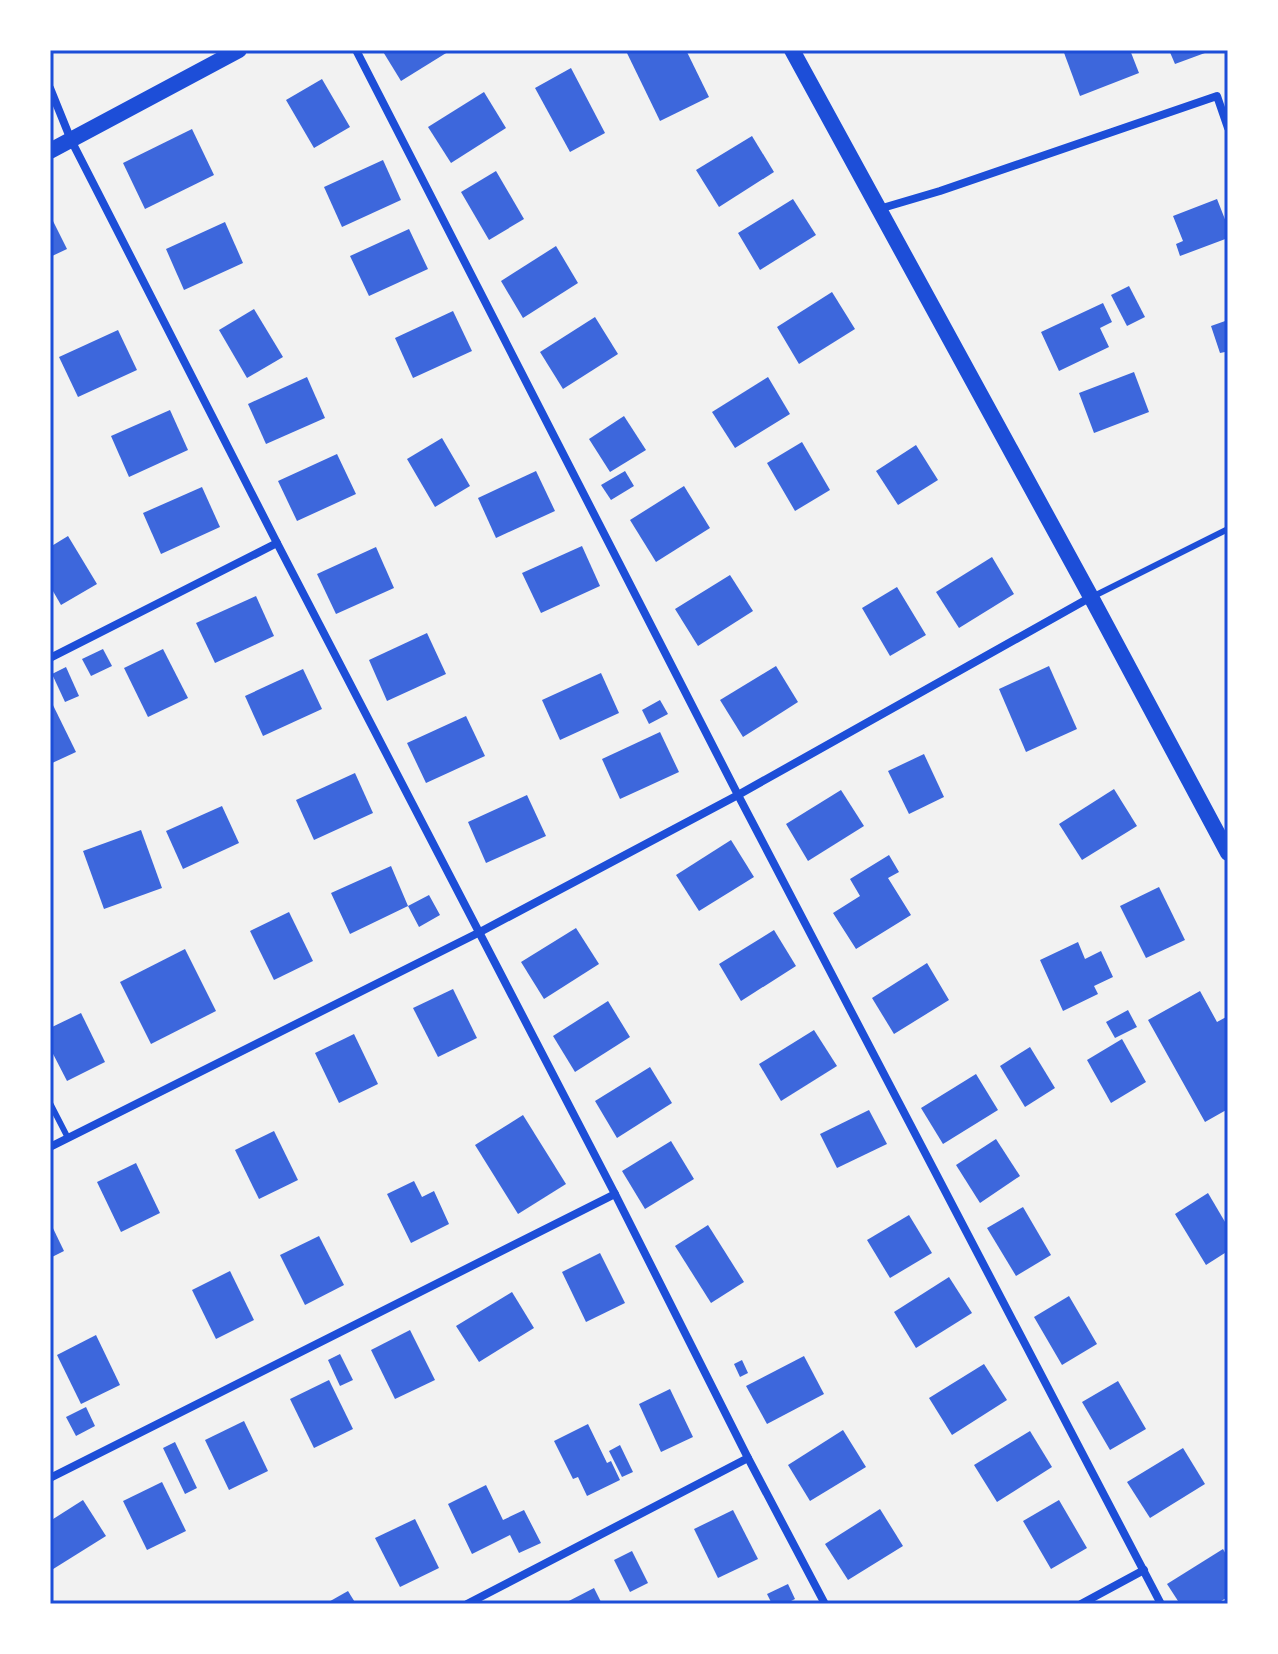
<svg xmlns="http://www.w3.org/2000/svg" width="1278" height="1654" font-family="'PT Sans',sans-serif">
  <rect width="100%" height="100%" fill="#f2f2f2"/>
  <!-- building -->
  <g fill="#3d67dc">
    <polygon points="382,50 451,50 401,81"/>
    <polygon points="629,50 686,50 709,97 660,121 626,51"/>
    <polygon points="1063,50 1130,50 1139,73 1080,96"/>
    <polygon points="1169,50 1213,50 1175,64"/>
    <polygon points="571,68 605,133 570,152 535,88"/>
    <polygon points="322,79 350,127 314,148 286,100"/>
    <polygon points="484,92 506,128 451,163 428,127"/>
    <polygon points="192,129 214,175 145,209 123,163"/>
    <polygon points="752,136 774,172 719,207 696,170"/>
    <polygon points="383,160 401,200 342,227 324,187"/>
    <polygon points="496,171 524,219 489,240 461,192"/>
    <polygon points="793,199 816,235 760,270 738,233"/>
    <polygon points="1217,199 1228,227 1228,238 1180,256 1176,244 1183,241 1173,216"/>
    <polygon points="50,215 67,249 50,257"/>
    <polygon points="225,222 243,263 184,290 166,249"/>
    <polygon points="409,229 428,269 369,296 350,256"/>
    <polygon points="556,246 578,283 523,318 501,281"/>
    <polygon points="1129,286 1145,317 1127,326 1111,295"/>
    <polygon points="832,292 855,329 799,364 777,327"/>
    <polygon points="1103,303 1112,322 1100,328 1109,347 1059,371 1041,332"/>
    <polygon points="254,309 283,357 247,378 219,330"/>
    <polygon points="453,311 472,351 413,378 395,338"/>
    <polygon points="595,317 618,354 563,389 540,352"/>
    <polygon points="1228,320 1228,360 1225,352 1220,353 1211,326"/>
    <polygon points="118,330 137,370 78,397 59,357"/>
    <polygon points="1134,372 1149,412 1094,433 1079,393"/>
    <polygon points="307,377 325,418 266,444 248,404"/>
    <polygon points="768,377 790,414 735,448 712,412"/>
    <polygon points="170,410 188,450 129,477 111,436"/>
    <polygon points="624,416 646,450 610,472 589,439"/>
    <polygon points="442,438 470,486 435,507 407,459"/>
    <polygon points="802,442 830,490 795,511 767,463"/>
    <polygon points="916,445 938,480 898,505 876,471"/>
    <polygon points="337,454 356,494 297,521 278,481"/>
    <polygon points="536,471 555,511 496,538 478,498"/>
    <polygon points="625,471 634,486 611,500 601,485"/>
    <polygon points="684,486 710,528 656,562 630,520"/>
    <polygon points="202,487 220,527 161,554 143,513"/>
    <polygon points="68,536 97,584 61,605 50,586 50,547"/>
    <polygon points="582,546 600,586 541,613 522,573"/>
    <polygon points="376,547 394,588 336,614 317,574"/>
    <polygon points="992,557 1014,594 959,628 936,592"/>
    <polygon points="730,575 753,611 698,646 675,609"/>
    <polygon points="897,587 926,635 890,656 862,608"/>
    <polygon points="256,596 274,636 215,663 196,623"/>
    <polygon points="427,633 446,674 387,701 369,660"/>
    <polygon points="103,649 112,666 91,676 82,659"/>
    <polygon points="163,649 188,698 148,717 124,668"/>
    <polygon points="776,666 798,702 743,737 720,700"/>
    <polygon points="1049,666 1077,729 1026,752 999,689"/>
    <polygon points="66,667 79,696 65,702 52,674"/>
    <polygon points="303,669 322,709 263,736 245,696"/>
    <polygon points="601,673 619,713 560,740 542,700"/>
    <polygon points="50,699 76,752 50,764"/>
    <polygon points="660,700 668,714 649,724 642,710"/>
    <polygon points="466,716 485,756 426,783 407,743"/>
    <polygon points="660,732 679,772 620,799 602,759"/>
    <polygon points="924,754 944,797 909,814 888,771"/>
    <polygon points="355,773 373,813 314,840 296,800"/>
    <polygon points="1114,789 1137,826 1082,860 1059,824"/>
    <polygon points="841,790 864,826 808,861 786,824"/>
    <polygon points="527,795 546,836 486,863 468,822"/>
    <polygon points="222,806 239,843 183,869 166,831"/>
    <polygon points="141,830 162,888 104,909 83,851"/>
    <polygon points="731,840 754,877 699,911 676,875"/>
    <polygon points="889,855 899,872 888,878 911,915 856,949 833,913 860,896 850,879"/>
    <polygon points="391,866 408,906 429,895 440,915 419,927 408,906 350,934 331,893"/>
    <polygon points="1159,887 1185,940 1146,958 1120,906"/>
    <polygon points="289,912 313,961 274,980 250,931"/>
    <polygon points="576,928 599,964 544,999 521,962"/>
    <polygon points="774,930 796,966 741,1001 719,964"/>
    <polygon points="1078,942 1085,959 1101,951 1113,977 1094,986 1098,994 1063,1011 1040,960"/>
    <polygon points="185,949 216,1011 151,1044 120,982"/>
    <polygon points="927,963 949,1000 894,1034 872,998"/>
    <polygon points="453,989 477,1038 438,1057 413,1008"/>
    <polygon points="1200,991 1217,1022 1228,1016 1228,1109 1205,1122 1148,1020"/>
    <polygon points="608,1001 630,1037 575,1072 553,1036"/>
    <polygon points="1128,1010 1137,1027 1115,1038 1106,1022"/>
    <polygon points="81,1013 105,1062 67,1081 50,1048 50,1028"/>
    <polygon points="814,1030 837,1066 781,1101 759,1064"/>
    <polygon points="354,1034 378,1084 339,1103 315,1053"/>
    <polygon points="1122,1039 1146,1082 1111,1103 1087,1060"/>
    <polygon points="1030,1047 1055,1088 1025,1107 1000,1066"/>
    <polygon points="650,1067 672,1103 617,1138 595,1101"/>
    <polygon points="976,1074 998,1110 943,1144 921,1108"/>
    <polygon points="869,1110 887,1144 837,1168 820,1134"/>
    <polygon points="523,1115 566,1184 518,1214 475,1145"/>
    <polygon points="274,1131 298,1180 259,1199 235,1150"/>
    <polygon points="996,1139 1020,1176 980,1203 956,1165"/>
    <polygon points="671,1141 694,1179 645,1209 622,1171"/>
    <polygon points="136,1163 160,1213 121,1232 97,1182"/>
    <polygon points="414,1181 422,1197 434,1191 449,1224 411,1243 387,1194"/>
    <polygon points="1208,1193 1228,1227 1228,1251 1206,1265 1175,1214"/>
    <polygon points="1023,1207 1051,1255 1016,1276 987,1228"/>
    <polygon points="909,1215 932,1253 890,1278 867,1240"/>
    <polygon points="50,1222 64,1251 50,1258"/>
    <polygon points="708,1225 744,1282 711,1303 675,1246"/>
    <polygon points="319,1236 344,1285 305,1305 280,1255"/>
    <polygon points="600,1253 625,1303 586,1322 562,1272"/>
    <polygon points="230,1271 254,1320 216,1339 192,1290"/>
    <polygon points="949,1277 972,1313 916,1348 894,1312"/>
    <polygon points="512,1292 534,1328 479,1362 456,1326"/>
    <polygon points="1069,1296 1097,1344 1062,1365 1034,1317"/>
    <polygon points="410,1330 435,1380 395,1399 371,1350"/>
    <polygon points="96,1335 120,1385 81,1404 57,1355"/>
    <polygon points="340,1354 353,1380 340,1386 328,1360"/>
    <polygon points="804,1356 824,1394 767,1424 746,1386"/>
    <polygon points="742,1360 748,1373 740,1377 734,1364"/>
    <polygon points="984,1364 1007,1400 952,1435 929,1398"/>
    <polygon points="329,1380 353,1429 314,1448 290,1399"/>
    <polygon points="1118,1381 1146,1429 1110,1450 1082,1402"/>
    <polygon points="670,1389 693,1437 661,1452 639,1404"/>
    <polygon points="86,1407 95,1426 76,1436 66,1417"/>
    <polygon points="244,1421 268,1471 229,1490 205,1440"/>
    <polygon points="588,1424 607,1463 611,1461 620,1480 587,1496 578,1477 573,1479 554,1441"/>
    <polygon points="843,1430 866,1467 810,1501 788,1465"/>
    <polygon points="1030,1431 1052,1467 997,1502 974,1465"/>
    <polygon points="175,1442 197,1488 185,1494 163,1448"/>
    <polygon points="620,1445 633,1472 622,1477 609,1451"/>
    <polygon points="1183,1448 1205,1484 1150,1518 1127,1482"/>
    <polygon points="162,1482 186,1531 147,1550 123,1501"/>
    <polygon points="486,1485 503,1520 524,1510 541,1543 519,1553 510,1535 472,1554 448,1504"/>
    <polygon points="83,1500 106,1536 50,1571 50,1521"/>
    <polygon points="1059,1500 1087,1548 1051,1569 1023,1521"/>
    <polygon points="880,1509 903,1546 848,1580 825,1544"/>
    <polygon points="733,1510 758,1559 718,1578 694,1529"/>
    <polygon points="415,1519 439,1568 400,1587 375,1538"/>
    <polygon points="1223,1549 1228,1558 1228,1597 1216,1604 1180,1604 1167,1584"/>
    <polygon points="632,1551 648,1583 630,1592 614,1560"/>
    <polygon points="788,1584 795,1599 785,1604 772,1604 767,1594"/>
    <polygon points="594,1588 602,1604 563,1604"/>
    <polygon points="348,1591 356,1604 325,1604"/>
  </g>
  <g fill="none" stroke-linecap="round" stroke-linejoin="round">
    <!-- service -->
    <g stroke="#1d4ed8" stroke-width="6">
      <polyline points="1092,597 1228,529"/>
      <polyline points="50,1103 68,1138"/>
    </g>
    <!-- minor -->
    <g stroke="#1d4ed8" stroke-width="8">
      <polyline points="356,50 738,795 1161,1604"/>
      <polyline points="50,88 71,140 277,543 615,1194 748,1458 825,1604"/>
      <polyline points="879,209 940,191 1217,96 1228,128"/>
      <polyline points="50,658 277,543"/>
      <polyline points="50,1147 480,932 738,795 1091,597"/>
      <polyline points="50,1478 615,1194"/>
      <polyline points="467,1604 748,1458"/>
      <polyline points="1081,1604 1144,1570"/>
    </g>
    <!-- secondary -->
    <g stroke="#1d4ed8" stroke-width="16">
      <polyline points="792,50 1091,597 1228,853"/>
      <polyline points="50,151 239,50"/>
    </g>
  </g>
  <!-- border -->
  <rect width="1278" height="1654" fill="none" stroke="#ffffff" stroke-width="104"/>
  <rect x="52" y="52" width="1174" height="1550" fill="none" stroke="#1d4ed8" stroke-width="3"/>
</svg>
